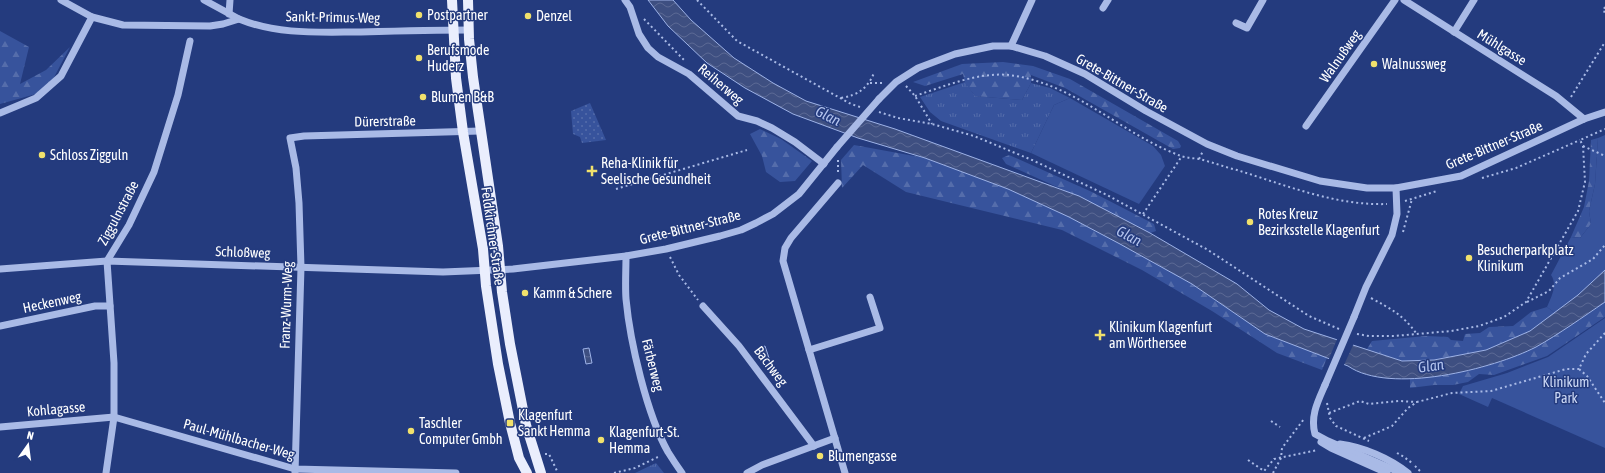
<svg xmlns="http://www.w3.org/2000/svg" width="1605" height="473" font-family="'Asap Condensed',sans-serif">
  <defs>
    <pattern id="grass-tufts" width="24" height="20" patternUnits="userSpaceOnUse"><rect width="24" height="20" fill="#37539c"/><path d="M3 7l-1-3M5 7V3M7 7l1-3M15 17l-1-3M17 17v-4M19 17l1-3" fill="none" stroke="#556dab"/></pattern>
    <pattern id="forest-firs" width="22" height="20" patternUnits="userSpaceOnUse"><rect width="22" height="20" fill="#37539c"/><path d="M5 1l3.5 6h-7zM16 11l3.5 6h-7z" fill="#556dab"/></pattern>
    <pattern id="garden-dots" width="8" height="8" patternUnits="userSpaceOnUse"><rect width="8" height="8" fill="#37539c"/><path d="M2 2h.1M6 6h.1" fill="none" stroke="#556dab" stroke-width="1.8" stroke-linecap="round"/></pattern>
    <pattern id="water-waves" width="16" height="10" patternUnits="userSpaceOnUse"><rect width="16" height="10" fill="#3e4f81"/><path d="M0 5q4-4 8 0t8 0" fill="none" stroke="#5b6994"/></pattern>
  </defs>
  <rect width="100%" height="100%" fill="#243b7e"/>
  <!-- grass -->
  <g fill="url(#grass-tufts)">
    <polygon points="965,82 975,96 1022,100 1031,83 1050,88 1070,98 1054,105 1031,153 941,121 930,112 920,97"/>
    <polygon points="656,463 664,473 635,473"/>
  </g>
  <!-- forest -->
  <g fill="url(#forest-firs)">
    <polygon points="0,31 29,47 20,84 46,70 70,47 51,83 36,94 0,104"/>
    <polygon points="1003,62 1033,66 1070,79 1178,141 1181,146 1180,148 1173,149 1065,88 1031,75 1031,83 1022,100 975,96 965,83 963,74 925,86 913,82 962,64"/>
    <polygon points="760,129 781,139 812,161 795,181 780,182 766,172 762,156 750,134"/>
    <polygon points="1598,138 1595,184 1589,211 1591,224 1580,238 1571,237 1584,207 1589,181 1591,140"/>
    <polygon points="854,145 925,158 1008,189 1069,217 1120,244 1192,284 1265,334 1327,358 1322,370 1277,353 1212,311 1142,270 1062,230 906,192 863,165 842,188 841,160"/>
    <polygon points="1009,155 1092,192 1154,224 1156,231 1150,233 1088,201 1006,164 1002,158"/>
    <path d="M1605,302V317L1547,356L1494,375L1479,374L1468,382L1453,385H1434L1410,388V379C1441,375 1473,372 1502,361C1539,349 1573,324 1605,302Z"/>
    <polygon points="1547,307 1555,313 1530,331 1486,350 1434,360 1402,361 1367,349 1372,341 1426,336 1448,337 1451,340 1463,341 1465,334 1480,333 1489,327 1513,326 1531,312"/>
  </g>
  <!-- park -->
  <g fill="#37539c">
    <polygon points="1070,98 1153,146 1161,155 1165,166 1139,204 1031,153 1054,105"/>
    <path d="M1605,135V270L1578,295L1555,313L1547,307C1551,297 1558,285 1551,275L1571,237L1580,238L1591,224L1589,211L1595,184L1598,138Z"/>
    <polygon points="1605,318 1605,448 1492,398 1488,407 1459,394 1463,386 1507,373 1548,357"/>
  </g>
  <!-- garden -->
  <polygon fill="url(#garden-dots)" points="590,103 606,140 582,143 580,137 573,134 571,111"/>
  <!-- water -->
  <g fill="url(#water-waves)" stroke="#9db2e7">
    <path d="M648,0H673L691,20L734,58L773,83L806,101L895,129L1079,196L1150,233L1237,284L1269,310L1304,329L1402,361L1434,360L1486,350L1530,331L1578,295L1605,270V302C1583,317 1559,334 1536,347C1493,369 1390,395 1348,366L1265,334L1192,284L1120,244L1069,217L1008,189L925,158L858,138L793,114L745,88L707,63L668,26Z"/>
    <polygon points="765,346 769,358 763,360 759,348"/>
    <polygon points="589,348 592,363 586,364 583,349"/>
  </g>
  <!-- pier -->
  <polygon fill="#243b7e" points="1338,337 1354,343 1343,367 1328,361"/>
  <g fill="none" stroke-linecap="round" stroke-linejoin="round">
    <!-- path -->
    <g stroke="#a9bae6" stroke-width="2" stroke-dasharray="2 3" stroke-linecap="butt">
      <polyline points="697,0 737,41 851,104 860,107"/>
      <polyline points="1605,7 1603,11 1605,12"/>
      <polyline points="644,19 684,60"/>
      <polyline points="870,83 882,83"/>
      <polyline points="906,86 915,96 932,124"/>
      <path d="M915,96C945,86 978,72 1009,75C1066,82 1107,120 1156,145C1164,149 1173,153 1181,156C1187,158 1193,158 1199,159C1212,162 1224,167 1237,170C1285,185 1336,206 1387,204"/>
      <polyline points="1571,97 1605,42"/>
      <path d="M841,98C858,95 867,89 874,73"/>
      <polyline points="879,112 898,118 932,124 974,136 1032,160 1107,195 1208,250 1309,316 1339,329"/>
      <polyline points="1583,146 1605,156"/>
      <polyline points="1199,159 1203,151"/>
      <polyline points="838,160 838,174"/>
      <polyline points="1482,178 1516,168 1580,140"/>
      <polyline points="616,189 747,150"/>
      <polyline points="1405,201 1437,191"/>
      <polyline points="1143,214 1182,156"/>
      <polyline points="1403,232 1412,199"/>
      <polyline points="670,257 679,275 698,300"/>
      <path d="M1371,298C1391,309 1402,314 1416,333"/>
      <polyline points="1527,302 1549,291 1560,278 1593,259 1605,245"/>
      <polyline points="1605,333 1586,354 1579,369 1587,376 1605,403"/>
      <polyline points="1357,334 1369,336 1394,336 1451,331 1479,326 1504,317 1526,302 1578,211 1585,182 1583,146 1580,140 1605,129"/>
      <polyline points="1327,403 1330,418 1336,426 1369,441"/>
      <polyline points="1329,413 1360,401 1369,404 1399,401 1417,402"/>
      <polyline points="1271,421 1280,427"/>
      <polyline points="1364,438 1392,426 1408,408 1417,402 1452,393 1491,391 1566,369 1579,369"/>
      <polyline points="1397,453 1404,457 1412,463"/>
      <polyline points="545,454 549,454 558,473"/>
      <polyline points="1248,460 1264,471 1274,459 1318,450"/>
      <polyline points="1415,466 1422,473"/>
      <polyline points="614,473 635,468 660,456"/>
      <polyline points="1273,473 1281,458 1282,448 1304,419"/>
    </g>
    <!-- minor -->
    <g stroke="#a9bae6" stroke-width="7">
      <path d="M61,0L92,17L123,25L210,26L223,24L239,19C278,35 320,32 361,32C397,31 433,30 468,30"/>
      <polyline points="204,0 239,19"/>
      <polyline points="625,0 630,7 639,34 648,48 658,57 689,74 738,116 757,121 772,128 795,142 824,164"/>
      <polyline points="1404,0 1556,96 1584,119"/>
      <polyline points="1103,8 1108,0"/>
      <polyline points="229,14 230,0"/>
      <polyline points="1236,23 1247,28 1263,0"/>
      <polyline points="1454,32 1474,0"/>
      <polyline points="1011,46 1032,0"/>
      <polyline points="879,99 896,82 918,68 955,54 993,46 1011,46 1045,56 1085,74 1146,111 1207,144 1237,156 1320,181 1367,188 1396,188 1461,176 1584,119 1605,112"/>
      <polyline points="0,113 36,98 61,76 92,17"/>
      <polyline points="1306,126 1395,0"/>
      <polyline points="838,183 791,238 785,248 783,261 845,473"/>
      <path d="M626,256C626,270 625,285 626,299C630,342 647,415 668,452C673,460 677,466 682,473"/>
      <polyline points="0,269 107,261 443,272 513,269 626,256 666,249 720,236 741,230 756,223 773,214 799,194 837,147"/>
      <polyline points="703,306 739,346 814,446"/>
      <polyline points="1354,317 1366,287 1392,235 1397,214 1396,188"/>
      <polyline points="0,326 95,306 110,306"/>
      <polyline points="809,350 880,328 870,297"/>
      <path d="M1325,385C1318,401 1310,416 1315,434L1328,441L1401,473"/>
      <polyline points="0,427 114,417 295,469 456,473"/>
      <polyline points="1321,442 1331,448 1387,473"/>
      <path d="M1340,444C1363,447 1389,458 1408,473"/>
      <polyline points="106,473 114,417 114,363 107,261 129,225 154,172 178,95 190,41"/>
      <polyline points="295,473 301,267 299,203 296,168 290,138 304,136 480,131"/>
      <polyline points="747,473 762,465 835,438"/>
    </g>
    <!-- major -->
    <g stroke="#eaeefd" stroke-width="10">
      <polyline points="452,0 456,78 463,132 483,249 486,286 498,364 510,423 519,458 527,473"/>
      <polyline points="468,0 469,39 473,77 498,246 502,292 510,344 526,425 541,473"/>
    </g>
    <!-- minor-bridge -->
    <g stroke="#a9bae6" stroke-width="7">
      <polyline points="837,147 879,99"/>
      <polyline points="1325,385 1354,317"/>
    </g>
  </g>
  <!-- markers -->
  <g fill="#f1e16c" stroke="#243b7e" stroke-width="1.5">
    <circle cx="419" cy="15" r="4"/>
    <circle cx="528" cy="16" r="4"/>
    <circle cx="419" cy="58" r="4"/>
    <circle cx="1374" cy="64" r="4"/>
    <circle cx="423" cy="97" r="4"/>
    <circle cx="42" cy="155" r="4"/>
    <path d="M590 165h4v4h4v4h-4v4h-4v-4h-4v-4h4z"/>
    <circle cx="1250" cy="222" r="4"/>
    <circle cx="1469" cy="258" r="4"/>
    <circle cx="525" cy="293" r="4"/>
    <path d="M1098 329h4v4h4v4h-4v4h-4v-4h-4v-4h4z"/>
    <rect x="506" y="419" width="8" height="8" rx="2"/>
    <circle cx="411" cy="431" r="4"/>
    <circle cx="601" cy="440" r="4"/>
    <circle cx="820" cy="456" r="4"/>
  </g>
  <g text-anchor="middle" stroke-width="3" stroke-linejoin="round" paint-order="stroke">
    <!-- poi labels -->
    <g font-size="14" fill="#fff" stroke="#243b7e" text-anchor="start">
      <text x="427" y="20">Postpartner</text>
      <text x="536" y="21">Denzel</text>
      <text x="427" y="55">Berufsmode<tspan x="427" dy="16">Huderz</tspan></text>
      <text x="1382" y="69">Walnussweg</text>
      <text x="431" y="102">Blumen B&amp;B</text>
      <text x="50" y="160">Schloss Zigguln</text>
      <text x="601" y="168">Reha-Klinik für<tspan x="601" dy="16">Seelische Gesundheit</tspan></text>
      <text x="1258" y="219">Rotes Kreuz<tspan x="1258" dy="16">Bezirksstelle Klagenfurt</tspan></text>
      <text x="1477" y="255">Besucherparkplatz<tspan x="1477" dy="16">Klinikum</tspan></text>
      <text x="533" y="298">Kamm &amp; Schere</text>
      <text x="1109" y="332">Klinikum Klagenfurt<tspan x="1109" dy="16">am Wörthersee</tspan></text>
      <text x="518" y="420">Klagenfurt<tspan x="518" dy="16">Sankt Hemma</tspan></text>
      <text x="419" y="428">Taschler<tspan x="419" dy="16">Computer Gmbh</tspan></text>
      <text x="609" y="437">Klagenfurt-St.<tspan x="609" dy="16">Hemma</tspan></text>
      <text x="828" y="461">Blumengasse</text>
    </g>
    <!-- street labels -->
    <g font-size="14" fill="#fff" stroke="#243b7e">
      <text transform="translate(333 17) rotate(1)" y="5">Sankt-Primus-Weg</text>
      <text transform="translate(1502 47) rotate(32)" y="5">Mühlgasse</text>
      <text transform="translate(1340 56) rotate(-55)" y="5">Walnußweg</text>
      <text transform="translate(1122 83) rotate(30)" y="5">Grete-Bittner-Straße</text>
      <text transform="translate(721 84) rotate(40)" y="5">Reiherweg</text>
      <text transform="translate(385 121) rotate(-1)" y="5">Dürerstraße</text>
      <text transform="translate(1494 145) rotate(-23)" y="5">Grete-Bittner-Straße</text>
      <text transform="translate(118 213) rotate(-62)" y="5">Ziggulnstraße</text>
      <text transform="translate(690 227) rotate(-14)" y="5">Grete-Bittner-Straße</text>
      <text transform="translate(493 236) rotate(82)" y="5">Feldkirchner Straße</text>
      <text transform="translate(243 252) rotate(2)" y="5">Schloßweg</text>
      <text transform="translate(52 302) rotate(-12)" y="5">Heckenweg</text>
      <text transform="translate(286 305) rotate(-88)" y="5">Franz-Wurm-Weg</text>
      <text transform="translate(653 365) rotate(76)" y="5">Färberweg</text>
      <text transform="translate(771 366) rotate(53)" y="5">Bachweg</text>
      <text transform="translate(56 409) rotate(-5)" y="5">Kohlagasse</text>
      <text transform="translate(239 439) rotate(16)" y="5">Paul-Mühlbacher-Weg</text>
    </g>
    <!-- park labels -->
    <g font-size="14" fill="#ccd8f5" stroke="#243b7e">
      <text x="1566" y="387">Klinikum<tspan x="1566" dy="16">Park</tspan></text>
    </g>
    <!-- water labels -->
    <g font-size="15" font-style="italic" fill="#b4c4ee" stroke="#243b7e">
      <text transform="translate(828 116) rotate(26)" y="5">Glan</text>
      <text transform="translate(1129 236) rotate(28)" y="5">Glan</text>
      <text transform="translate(1431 366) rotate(-8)" y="5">Glan</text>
    </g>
  </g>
  <!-- north arrow -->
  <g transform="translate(28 445) rotate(14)" stroke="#243b7e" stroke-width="3" paint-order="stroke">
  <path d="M0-3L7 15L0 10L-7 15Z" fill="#ffffff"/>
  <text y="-6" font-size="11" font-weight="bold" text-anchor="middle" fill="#ffffff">N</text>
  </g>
</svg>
